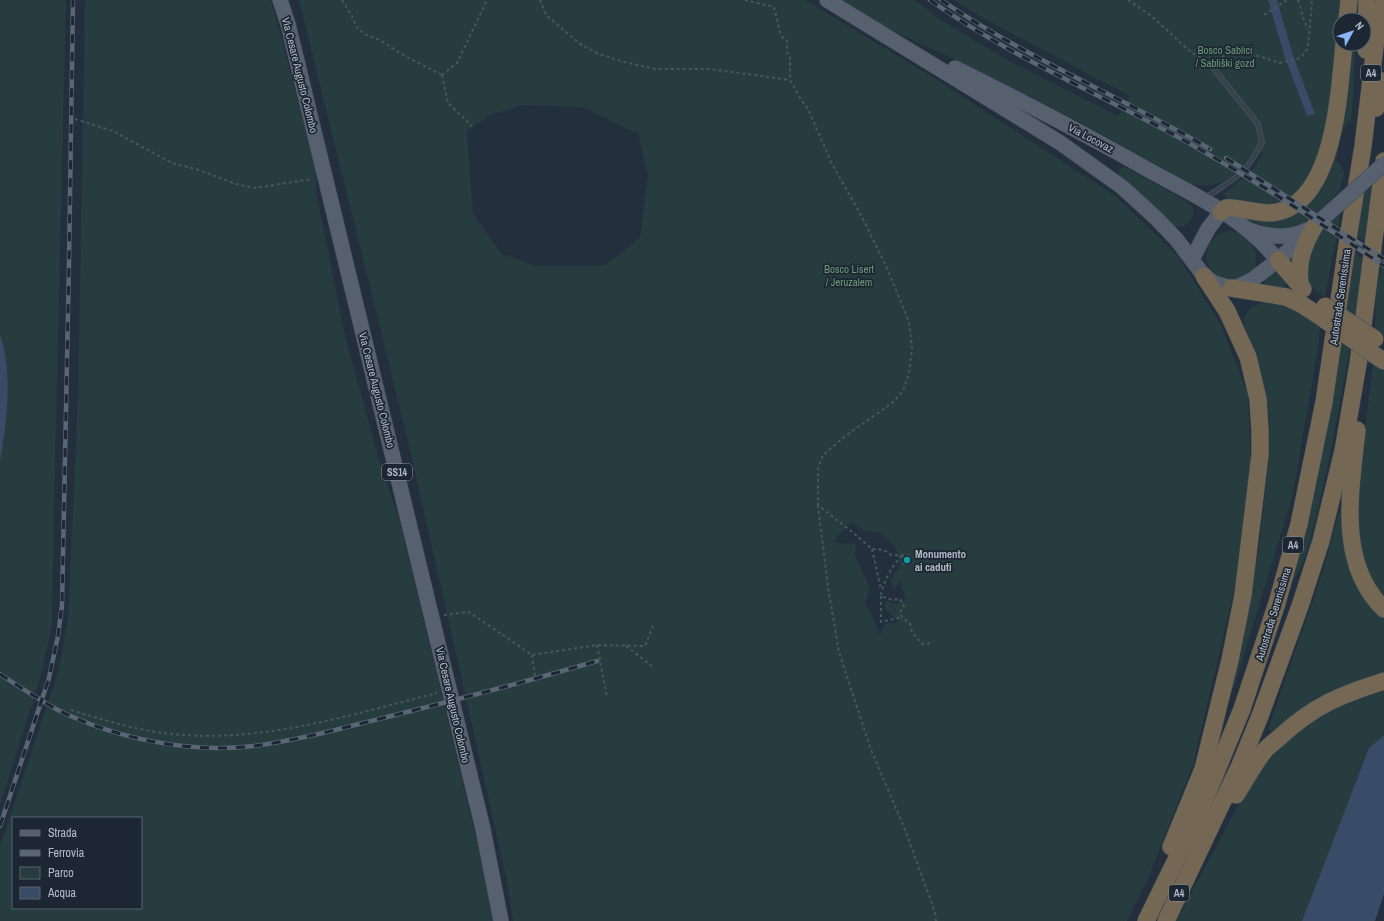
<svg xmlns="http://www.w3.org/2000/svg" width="1384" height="921" font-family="'Archivo Narrow',sans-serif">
  <rect width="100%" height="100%" fill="#242f3e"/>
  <!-- green -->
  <g fill="#263c3f" fill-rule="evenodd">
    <path d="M0,0H66L54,510L52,625L40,679L0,805V462C6,426 10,394 4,358C3,350 2,341 0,334Z"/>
    <path d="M85,0H271L317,169L316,190L346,340L379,460L400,522L480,854L494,921H0V847L58,673L68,618L78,398ZM13,818H141V908H13Z"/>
    <path d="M299,0H805L939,81L1118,198L1178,256L1221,325L1248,395L1251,472L1239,569L1193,765L1147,881L1127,921H513L506,876L409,445ZM523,105L583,107L638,134L648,174L640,238L606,265L536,266L502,254L473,214L467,131L490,115ZM851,522L866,531L880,533L896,547L900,565L890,581L894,589L900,581L905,596V600L897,604L885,601V609L899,622L885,624L880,635L869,608L865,605L870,588L855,556L856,543L848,544L833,542Z"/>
    <path d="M840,0H914L947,24L1007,60L1118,116L1130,96L983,18L954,0H1268L1285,58L1307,116L1315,114L1293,55L1277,0H1340L1334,88L1329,130L1317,161L1302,189L1282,204L1252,206L1226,198L1224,194L1254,168L1263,153L1257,149C1236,172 1227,191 1191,184L1100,133L996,79L889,29Z"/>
    <polygon points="1350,44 1355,44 1353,101 1351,121 1348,121 1341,133 1340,141 1339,141 1336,161 1339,162 1344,172 1340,190 1306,224 1295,229 1277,229 1251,222 1239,217 1316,192"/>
    <path d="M1125,167L1186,201C1188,204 1192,206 1193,209C1195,215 1189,224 1184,226C1180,228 1177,227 1173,226L1119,177C1118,171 1119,168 1125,167Z"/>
    <polygon points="1372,186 1367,242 1354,234 1360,196"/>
    <polygon points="1341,213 1325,297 1310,286 1306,277 1305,259 1317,233"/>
    <path d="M1229,231C1246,232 1256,243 1256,260C1256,264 1255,269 1251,272C1247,276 1240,278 1234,281C1229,280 1221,279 1217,276C1198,262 1207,234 1229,231Z"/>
    <polygon points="1351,251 1364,259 1355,317 1344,309"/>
    <polygon points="1384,259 1384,337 1375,331 1376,286"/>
    <polygon points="1276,270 1286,280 1286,285 1280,289 1266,287 1264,281 1265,278"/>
    <polygon points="1265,302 1279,302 1292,307 1320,325 1318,347 1293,494 1234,688 1232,688 1259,548 1268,466 1270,423 1263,382 1252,346 1244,325 1244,317 1251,307"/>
    <path d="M1341,340L1350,347C1344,380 1313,567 1293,579L1292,577Z"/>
    <polygon points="1373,364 1384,371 1384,599 1370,581 1356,530 1363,445"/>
    <polygon points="1342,501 1380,614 1384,618 1384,673 1292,716 1271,732 1268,729 1324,568"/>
    <polygon points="1384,687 1384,735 1369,748 1302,921 1176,921 1239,804 1267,758 1287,738 1324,711"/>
  </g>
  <!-- water -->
  <g fill="#394c67">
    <polygon points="1268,0 1277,0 1293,55 1315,114 1307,116 1285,58"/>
    <path d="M0,334C13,375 7,420 0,462Z"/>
    <polygon points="1384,735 1384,894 1375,921 1302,921 1369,748"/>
  </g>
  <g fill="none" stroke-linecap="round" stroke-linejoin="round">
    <!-- service casing -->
    <g stroke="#565f6c" stroke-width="5.5">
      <path id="service" d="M1205,198C1234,179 1246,175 1262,142L1258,124L1210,64"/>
    </g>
    <!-- primary casing -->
    <g stroke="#414a57" stroke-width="16">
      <g id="primary">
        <polyline points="280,0 288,24 483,829 501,921"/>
        <polyline points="827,0 1059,142 1122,187 1156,218 1177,240 1204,276 1214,283 1231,288 1239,286 1252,280 1278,260 1330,212"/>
        <path d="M955,68C1022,101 1089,136 1154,173C1189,192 1228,211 1257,238C1265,245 1271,253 1278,260"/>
        <path d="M1249,230C1268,237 1289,239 1307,230"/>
        <polyline points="1192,259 1208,229 1221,212"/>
      </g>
    </g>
    <!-- motorway casing -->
    <g stroke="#434c59" stroke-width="18">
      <g id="motorway">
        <polyline points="1347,20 1349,0"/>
        <polyline points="1366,50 1367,0"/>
        <polyline points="1376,108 1384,81"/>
        <path d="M1221,212C1223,210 1224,209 1226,208C1234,206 1259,214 1271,213C1335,207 1339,92 1344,44"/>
        <polyline points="1278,260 1303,289"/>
        <polyline points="1231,288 1286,297 1301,304 1318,315"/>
        <path d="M1301,288C1296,265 1303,246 1314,227"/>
        <polyline points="1373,354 1384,361"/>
        <path d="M1357,430C1351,489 1336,563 1384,609"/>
        <path d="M1236,795C1246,780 1254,763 1266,749C1270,745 1275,741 1280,737C1313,706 1342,694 1384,681"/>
        <polyline points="1171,847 1203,769 1230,660 1243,595 1260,455 1260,430 1258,399 1248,357 1227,311 1204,276"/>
        <polyline points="1146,921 1201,809 1242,709 1277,603 1299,524 1324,402 1349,232 1363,146 1376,38 1384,3"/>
        <polyline points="1166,921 1240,765 1260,716 1300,606 1321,541 1343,451 1358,364 1384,161"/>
      </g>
    </g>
    <!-- path -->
    <g stroke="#44595c" stroke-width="2" stroke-dasharray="3 3" stroke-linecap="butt">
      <polyline points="342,0 352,16 356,26 364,34 380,40 403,55 442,75"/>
      <polyline points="540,0 546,15 580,44 599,54 624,62 655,69 710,69 790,80"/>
      <polyline points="745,0 774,7 781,36 787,41 787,52 790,56 790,80 800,98 808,109 832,164 862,217 887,268 909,322 912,348 909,374 903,391 892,403 844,437 823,455 818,468 818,505 857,536 872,549 884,550 891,555 913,556"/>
      <polyline points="1128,0 1150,15 1191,52 1204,60"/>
      <polyline points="1298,0 1304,20 1308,29"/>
      <polyline points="1264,15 1287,0"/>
      <polyline points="1216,60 1228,54 1243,53 1259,56 1280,63 1297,59 1302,56 1308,48 1312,0"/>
      <polyline points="442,75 457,63 487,0"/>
      <polyline points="442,75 448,103 472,126"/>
      <polyline points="75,119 113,131 172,163 199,170 236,184 255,188 312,179"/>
      <polyline points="818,505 828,587 839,652 871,750 904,827 935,912 936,921"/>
      <polyline points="872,549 881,589"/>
      <path d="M902,556C893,564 882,584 881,596L892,600L900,599L904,606L900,612L902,617L910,624L912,632L922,644L933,643"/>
      <polyline points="904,556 904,564 912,561"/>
      <polyline points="881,596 881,622 902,617"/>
      <polyline points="444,615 469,612 532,655 597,645 645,646 653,626"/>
      <polyline points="597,645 607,697"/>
      <polyline points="626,646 653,667"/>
      <polyline points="532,655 535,676"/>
      <path d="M71,710C107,721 145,733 183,735C270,741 354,714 437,693"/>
    </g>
    <!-- service -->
    <use href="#service" stroke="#38414e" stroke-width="4.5"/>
    <!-- primary -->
    <use href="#primary" stroke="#56606e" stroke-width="15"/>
    <!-- motorway -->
    <use href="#motorway" stroke="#746855" stroke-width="17"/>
    <!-- rail casing -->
    <g stroke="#5a6575" stroke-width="4.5">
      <g id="rail">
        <path d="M930,0C1003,52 1086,88 1165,130C1241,171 1313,218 1384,266"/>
        <path d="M941,0C1026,58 1122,97 1210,149"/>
        <polyline points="1226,158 1384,259"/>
        <path d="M0,674C18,686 37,698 56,709C113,738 190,754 254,746C300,740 346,727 391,716C460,699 529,681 597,661"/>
        <polyline points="0,826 49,678 58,636 62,605 69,264 73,0"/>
      </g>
    </g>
    <!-- rail -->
    <use href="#rail" stroke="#1d2633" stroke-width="3" stroke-dasharray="9" stroke-linecap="butt"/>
    <!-- primary-bridge casing -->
    <g stroke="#414a57" stroke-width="16" stroke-linecap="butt">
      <polyline id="primary-bridge" points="1330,212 1384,164"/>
    </g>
    <!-- motorway-bridge casing -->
    <g stroke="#434c59" stroke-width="18" stroke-linecap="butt">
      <g id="motorway-bridge">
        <polyline points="1325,306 1375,339"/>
        <polyline points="1318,315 1373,354"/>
      </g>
    </g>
    <!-- primary-bridge -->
    <use href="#primary-bridge" stroke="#56606e" stroke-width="15"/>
    <!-- motorway-bridge -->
    <use href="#motorway-bridge" stroke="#746855" stroke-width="17"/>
  </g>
  <!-- markers -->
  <circle fill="#0f9aa8" stroke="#1d2633" stroke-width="1.5" cx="907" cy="560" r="4"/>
  <g text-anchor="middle" stroke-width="3.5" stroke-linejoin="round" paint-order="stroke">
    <!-- shield labels -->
    <g fill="#1d2633" stroke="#878f9c" stroke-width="1">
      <rect x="1361" y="65" width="20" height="16" rx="3"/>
      <rect x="382" y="464" width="30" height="16" rx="3"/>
      <rect x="1283" y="537" width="20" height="16" rx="3"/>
      <rect x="1169" y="885" width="20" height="16" rx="3"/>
    </g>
    <g font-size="10" font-weight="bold" fill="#b4bcc9">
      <text x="1371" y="77">A4</text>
      <text x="397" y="476">SS14</text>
      <text x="1293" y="549">A4</text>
      <text x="1179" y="897">A4</text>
    </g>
    <!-- park labels -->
    <g font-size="11" fill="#6b9a76" stroke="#1d2633">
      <text x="1225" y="54">Bosco Sablici<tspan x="1225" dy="13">/ Sabliški gozd</tspan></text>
      <text x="849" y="273">Bosco Lisert<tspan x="849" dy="13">/ Jeruzalem</tspan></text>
    </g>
    <!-- street labels -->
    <g font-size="11" fill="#b4bcc9" stroke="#1d2633">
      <text transform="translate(300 75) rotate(76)" y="4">Via Cesare Augusto Colombo</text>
      <text transform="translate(1091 138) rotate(28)" y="4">Via Locovaz</text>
      <text transform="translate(1340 297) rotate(-82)" y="4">Autostrada Serenissima</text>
      <text transform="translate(377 390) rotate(76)" y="4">Via Cesare Augusto Colombo</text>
      <text transform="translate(1273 614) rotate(-73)" y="4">Autostrada Serenissima</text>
      <text transform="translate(453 705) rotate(77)" y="4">Via Cesare Augusto Colombo</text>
    </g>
    <!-- poi labels -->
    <g font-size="11" font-weight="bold" fill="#b4bcc9" stroke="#1d2633" text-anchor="start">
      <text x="915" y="558">Monumento<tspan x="915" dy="13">ai caduti</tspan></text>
    </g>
  </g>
  <!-- legend -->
  <rect x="12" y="817" width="130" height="92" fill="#1d2633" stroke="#59626f"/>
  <rect x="20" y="830" width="20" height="6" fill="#56606e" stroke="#59626f"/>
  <text x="48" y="837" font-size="12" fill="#b4bcc9">Strada</text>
  <rect x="20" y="850" width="20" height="6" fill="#5a6575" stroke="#59626f"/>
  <text x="48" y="857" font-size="12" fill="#b4bcc9">Ferrovia</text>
  <rect x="20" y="867" width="20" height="12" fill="#263c3f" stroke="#59626f"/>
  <text x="48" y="877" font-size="12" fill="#b4bcc9">Parco</text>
  <rect x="20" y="887" width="20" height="12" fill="#394c67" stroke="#59626f"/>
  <text x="48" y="897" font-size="12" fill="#b4bcc9">Acqua</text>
  <!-- north arrow -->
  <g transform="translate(1352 32) rotate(50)"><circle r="19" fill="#1d2633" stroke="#59626f"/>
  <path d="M0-3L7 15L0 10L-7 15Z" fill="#8ab4f8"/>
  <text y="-6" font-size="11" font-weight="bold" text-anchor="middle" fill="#b4bcc9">N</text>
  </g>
</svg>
